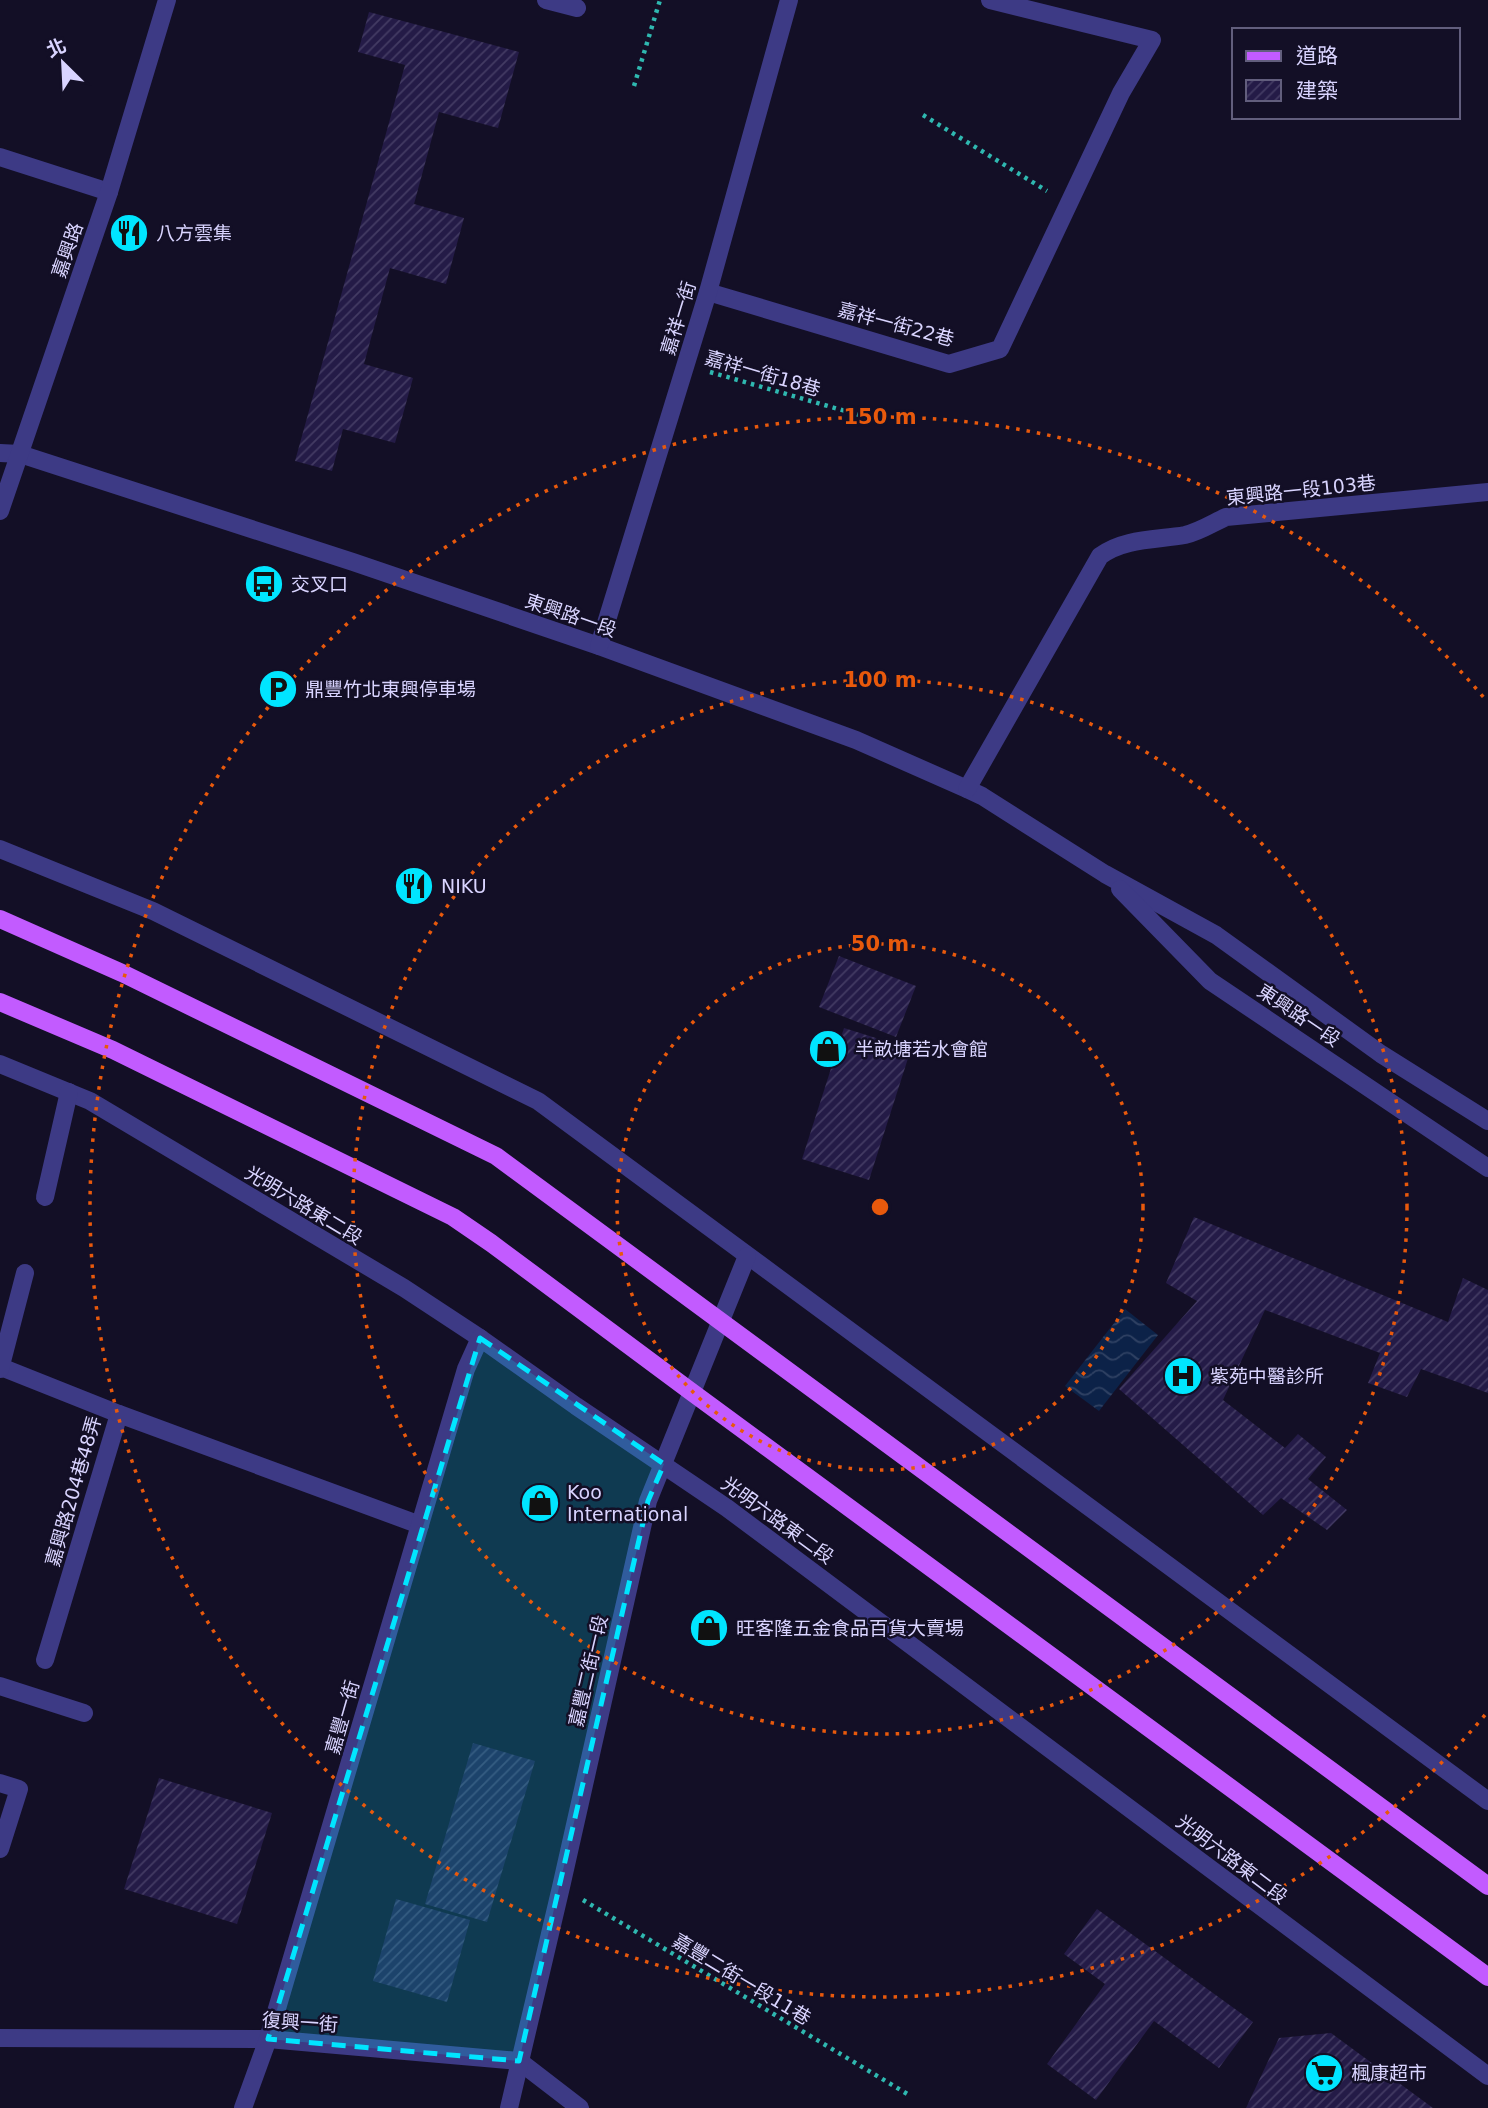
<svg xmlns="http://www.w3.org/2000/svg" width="1488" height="2108" font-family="'DejaVu Sans','Noto Sans TC',sans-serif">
  <defs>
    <pattern id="water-waves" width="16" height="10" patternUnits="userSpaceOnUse" patternTransform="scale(1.75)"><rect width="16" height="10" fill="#0c2248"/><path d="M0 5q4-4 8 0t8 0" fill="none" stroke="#2f4163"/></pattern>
    <pattern id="building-hatch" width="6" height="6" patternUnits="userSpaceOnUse" patternTransform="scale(1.75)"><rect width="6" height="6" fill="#241b47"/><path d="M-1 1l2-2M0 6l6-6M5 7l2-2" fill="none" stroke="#433b63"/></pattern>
  </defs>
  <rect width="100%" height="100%" fill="#130f26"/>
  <!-- water -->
  <polygon fill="url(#water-waves)" points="1125,1309 1158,1335 1099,1411 1065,1386"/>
  <!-- building -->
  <g fill="url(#building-hatch)">
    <polygon points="369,12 519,52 498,128 439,112 414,204 464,218 446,284 390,268 364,364 413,378 395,443 343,429 332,471 295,461 405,65 358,52"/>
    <polygon points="839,956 916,986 896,1037 819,1007"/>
    <polygon points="844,1028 911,1049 869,1180 802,1159"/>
    <polygon points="1194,1217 1448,1322 1463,1278 1488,1290 1488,1393 1421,1369 1407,1397 1368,1383 1380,1353 1265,1310 1223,1400 1285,1448 1298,1434 1326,1457 1308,1479 1347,1510 1327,1530 1281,1498 1263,1515 1119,1389 1197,1301 1166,1283"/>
    <polygon points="473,1743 535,1761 487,1922 425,1904"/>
    <polygon points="159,1778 272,1813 237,1924 124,1889"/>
    <polygon points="396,1899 470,1920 447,2002 373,1981"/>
    <polygon points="1097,1909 1253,2022 1219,2068 1154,2021 1096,2100 1047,2064 1105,1984 1064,1954"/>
    <polygon points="1331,2033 1433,2108 1246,2108 1279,2038"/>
  </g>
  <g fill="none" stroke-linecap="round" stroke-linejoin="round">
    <!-- path -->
    <g stroke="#2fb8b0" stroke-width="4.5" stroke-dasharray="3.5 5" stroke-linecap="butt">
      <polyline points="634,86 660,0"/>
      <polyline points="923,115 1047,191"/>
      <polyline points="710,372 873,419"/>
      <polyline points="583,1900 909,2095"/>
    </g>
    <!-- minor -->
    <g stroke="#3d3a85" stroke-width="18">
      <polyline points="546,0 577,8"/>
      <polyline points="0,157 109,192"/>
      <polyline points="708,292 949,364 1000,349 1121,93 1152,40 990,0"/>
      <polyline points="0,453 20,454 353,562 599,646 856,740 967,789 982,796 1105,874 1216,935 1381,1054 1488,1121"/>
      <polyline points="0,511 109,192 167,0"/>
      <polyline points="599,646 708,292 789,0"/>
      <path d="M967,789L1100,556C1124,538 1157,540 1185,535C1199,532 1213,523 1226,517L1488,492"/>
      <polyline points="0,849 153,911 538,1101 1488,1801"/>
      <polyline points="1120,889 1210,981 1488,1168"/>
      <polyline points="0,1064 90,1101 404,1288 480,1338 576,1406 727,1508 1488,2076"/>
      <polyline points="45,1197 69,1092"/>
      <polyline points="1,1367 119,1414 45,1660"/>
      <polyline points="0,1369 25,1273"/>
      <polyline points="119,1414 420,1525"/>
      <polyline points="0,1686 84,1713"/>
      <polyline points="0,1783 19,1789 0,1849"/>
      <polyline points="0,2038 268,2039 519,2061 580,2108"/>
      <polyline points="243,2108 268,2039 466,1369 480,1338"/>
      <polyline points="509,2108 561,1887 648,1501 747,1256"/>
    </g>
    <!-- major -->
    <g stroke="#c25bff" stroke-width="18">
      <polyline points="0,919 122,973 496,1156 1488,1886"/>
      <polyline points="0,1002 113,1050 453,1217 491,1243 693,1393 1488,1977"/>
    </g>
  </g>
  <!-- marked area -->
  <path fill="#00e5ff" fill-opacity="0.2" stroke="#00e5ff" stroke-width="5" stroke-dasharray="14 9" stroke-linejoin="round" d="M480,1338L664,1464L648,1501L519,2061L268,2039Z"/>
  <!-- distance rings -->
  <g fill="none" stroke="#e8590c" stroke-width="3.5" stroke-dasharray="3.5 7">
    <circle cx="880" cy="1207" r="263"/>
    <circle cx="880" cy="1207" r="527"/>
    <path d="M1485 1715A790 790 0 1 1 1485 699"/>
  </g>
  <!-- icons -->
  <defs>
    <g id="restaurant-disc" transform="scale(2.0125)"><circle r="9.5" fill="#00e5ff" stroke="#130f26"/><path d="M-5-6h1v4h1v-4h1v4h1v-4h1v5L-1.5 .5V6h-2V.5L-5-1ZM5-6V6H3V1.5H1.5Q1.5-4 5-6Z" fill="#111"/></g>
    <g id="bus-disc" transform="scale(2.0125)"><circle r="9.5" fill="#00e5ff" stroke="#130f26"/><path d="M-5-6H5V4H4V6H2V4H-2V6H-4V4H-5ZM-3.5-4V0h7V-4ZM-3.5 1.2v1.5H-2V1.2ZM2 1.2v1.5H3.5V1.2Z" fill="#111"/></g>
    <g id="parking-disc" transform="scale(2.0125)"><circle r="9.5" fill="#00e5ff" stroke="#130f26"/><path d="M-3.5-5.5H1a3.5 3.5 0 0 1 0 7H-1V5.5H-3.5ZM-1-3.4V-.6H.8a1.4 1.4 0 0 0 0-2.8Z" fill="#111"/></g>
    <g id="shop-disc" transform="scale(2.0125)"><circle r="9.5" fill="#00e5ff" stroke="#130f26"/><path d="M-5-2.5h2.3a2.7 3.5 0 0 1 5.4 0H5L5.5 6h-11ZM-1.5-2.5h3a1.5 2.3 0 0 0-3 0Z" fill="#111"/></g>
    <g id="hospital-disc" transform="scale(2.0125)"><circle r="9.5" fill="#00e5ff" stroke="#130f26"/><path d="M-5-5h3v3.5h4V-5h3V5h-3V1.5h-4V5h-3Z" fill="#111"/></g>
    <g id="supermarket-disc" transform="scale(2.0125)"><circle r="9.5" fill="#00e5ff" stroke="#130f26"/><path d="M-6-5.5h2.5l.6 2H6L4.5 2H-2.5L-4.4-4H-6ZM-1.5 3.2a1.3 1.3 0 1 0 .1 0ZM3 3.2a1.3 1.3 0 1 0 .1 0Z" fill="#111"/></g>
  </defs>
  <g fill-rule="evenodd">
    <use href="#restaurant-disc" x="129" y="233"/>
    <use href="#bus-disc" x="264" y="584"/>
    <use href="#parking-disc" x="278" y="689"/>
    <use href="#restaurant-disc" x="414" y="886"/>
    <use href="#shop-disc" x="828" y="1049"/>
    <use href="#hospital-disc" x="1183" y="1376"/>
    <use href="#shop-disc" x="540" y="1503"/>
    <use href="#shop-disc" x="709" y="1628"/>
    <use href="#supermarket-disc" x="1324" y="2073"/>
  </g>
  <g text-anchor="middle" stroke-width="5" stroke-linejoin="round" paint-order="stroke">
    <!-- poi labels -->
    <g font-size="19" fill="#d9d4ff" stroke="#130f26" text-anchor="start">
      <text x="156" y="240">八方雲集</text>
      <text x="291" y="591">交叉口</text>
      <text x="305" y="696">鼎豐竹北東興停車場</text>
      <text x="441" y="893">NIKU</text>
      <text x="855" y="1056">半畝塘若水會館</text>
      <text x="1210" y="1383">紫苑中醫診所</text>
      <text x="567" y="1499">Koo<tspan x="567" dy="22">International</tspan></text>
      <text x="736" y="1635">旺客隆五金食品百貨大賣場</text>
      <text x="1351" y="2080">楓康超市</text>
    </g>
    <!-- street labels -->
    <g font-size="19" fill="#d9d4ff" stroke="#130f26">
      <text transform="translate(67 250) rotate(-71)" y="7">嘉興路</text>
      <text transform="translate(678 318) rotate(-73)" y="7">嘉祥一街</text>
      <text transform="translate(896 324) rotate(15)" y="7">嘉祥一街22巷</text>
      <text transform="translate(763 373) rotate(16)" y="7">嘉祥一街18巷</text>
      <text transform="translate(1301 490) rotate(-6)" y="7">東興路一段103巷</text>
      <text transform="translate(571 615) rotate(19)" y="7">東興路一段</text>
      <text transform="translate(1299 1015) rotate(34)" y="7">東興路一段</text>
      <text transform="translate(304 1205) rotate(31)" y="7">光明六路東二段</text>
      <text transform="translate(73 1491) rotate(-74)" y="7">嘉興路204巷48弄</text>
      <text transform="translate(778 1520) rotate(36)" y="7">光明六路東二段</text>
      <text transform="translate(588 1671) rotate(-77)" y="7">嘉豐二街一段</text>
      <text transform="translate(342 1717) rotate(-74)" y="7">嘉豐一街</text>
      <text transform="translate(1232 1859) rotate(37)" y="7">光明六路東二段</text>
      <text transform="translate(742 1979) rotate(31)" y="7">嘉豐二街一段11巷</text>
      <text transform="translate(300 2022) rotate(4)" y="7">復興一街</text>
    </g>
  </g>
  <circle cx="880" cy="1207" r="10" fill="#e8590c" stroke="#130f26" stroke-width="3.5"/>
  <g font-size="21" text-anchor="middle" font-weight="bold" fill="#e8590c" stroke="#130f26" stroke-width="5" stroke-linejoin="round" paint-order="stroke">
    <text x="880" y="424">150 m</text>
    <text x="880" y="687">100 m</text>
    <text x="880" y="951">50 m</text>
  </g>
  <!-- legend -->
  <rect x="1232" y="28" width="228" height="91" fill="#130f26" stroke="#625e7d" stroke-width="2"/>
  <rect x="1246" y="51" width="35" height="10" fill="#c25bff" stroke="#625e7d" stroke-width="2"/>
  <text x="1296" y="63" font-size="21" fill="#d9d4ff">道路</text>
  <rect x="1246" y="80" width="35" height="21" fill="url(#building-hatch)" stroke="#625e7d" stroke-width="2"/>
  <text x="1296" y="98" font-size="21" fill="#d9d4ff">建築</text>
  <!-- north arrow -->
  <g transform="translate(63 63) rotate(336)" stroke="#130f26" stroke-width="5" paint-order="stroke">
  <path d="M0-5L12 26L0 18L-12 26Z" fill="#d9d4ff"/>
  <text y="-10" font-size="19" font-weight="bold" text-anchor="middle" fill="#d9d4ff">北</text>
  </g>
</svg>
